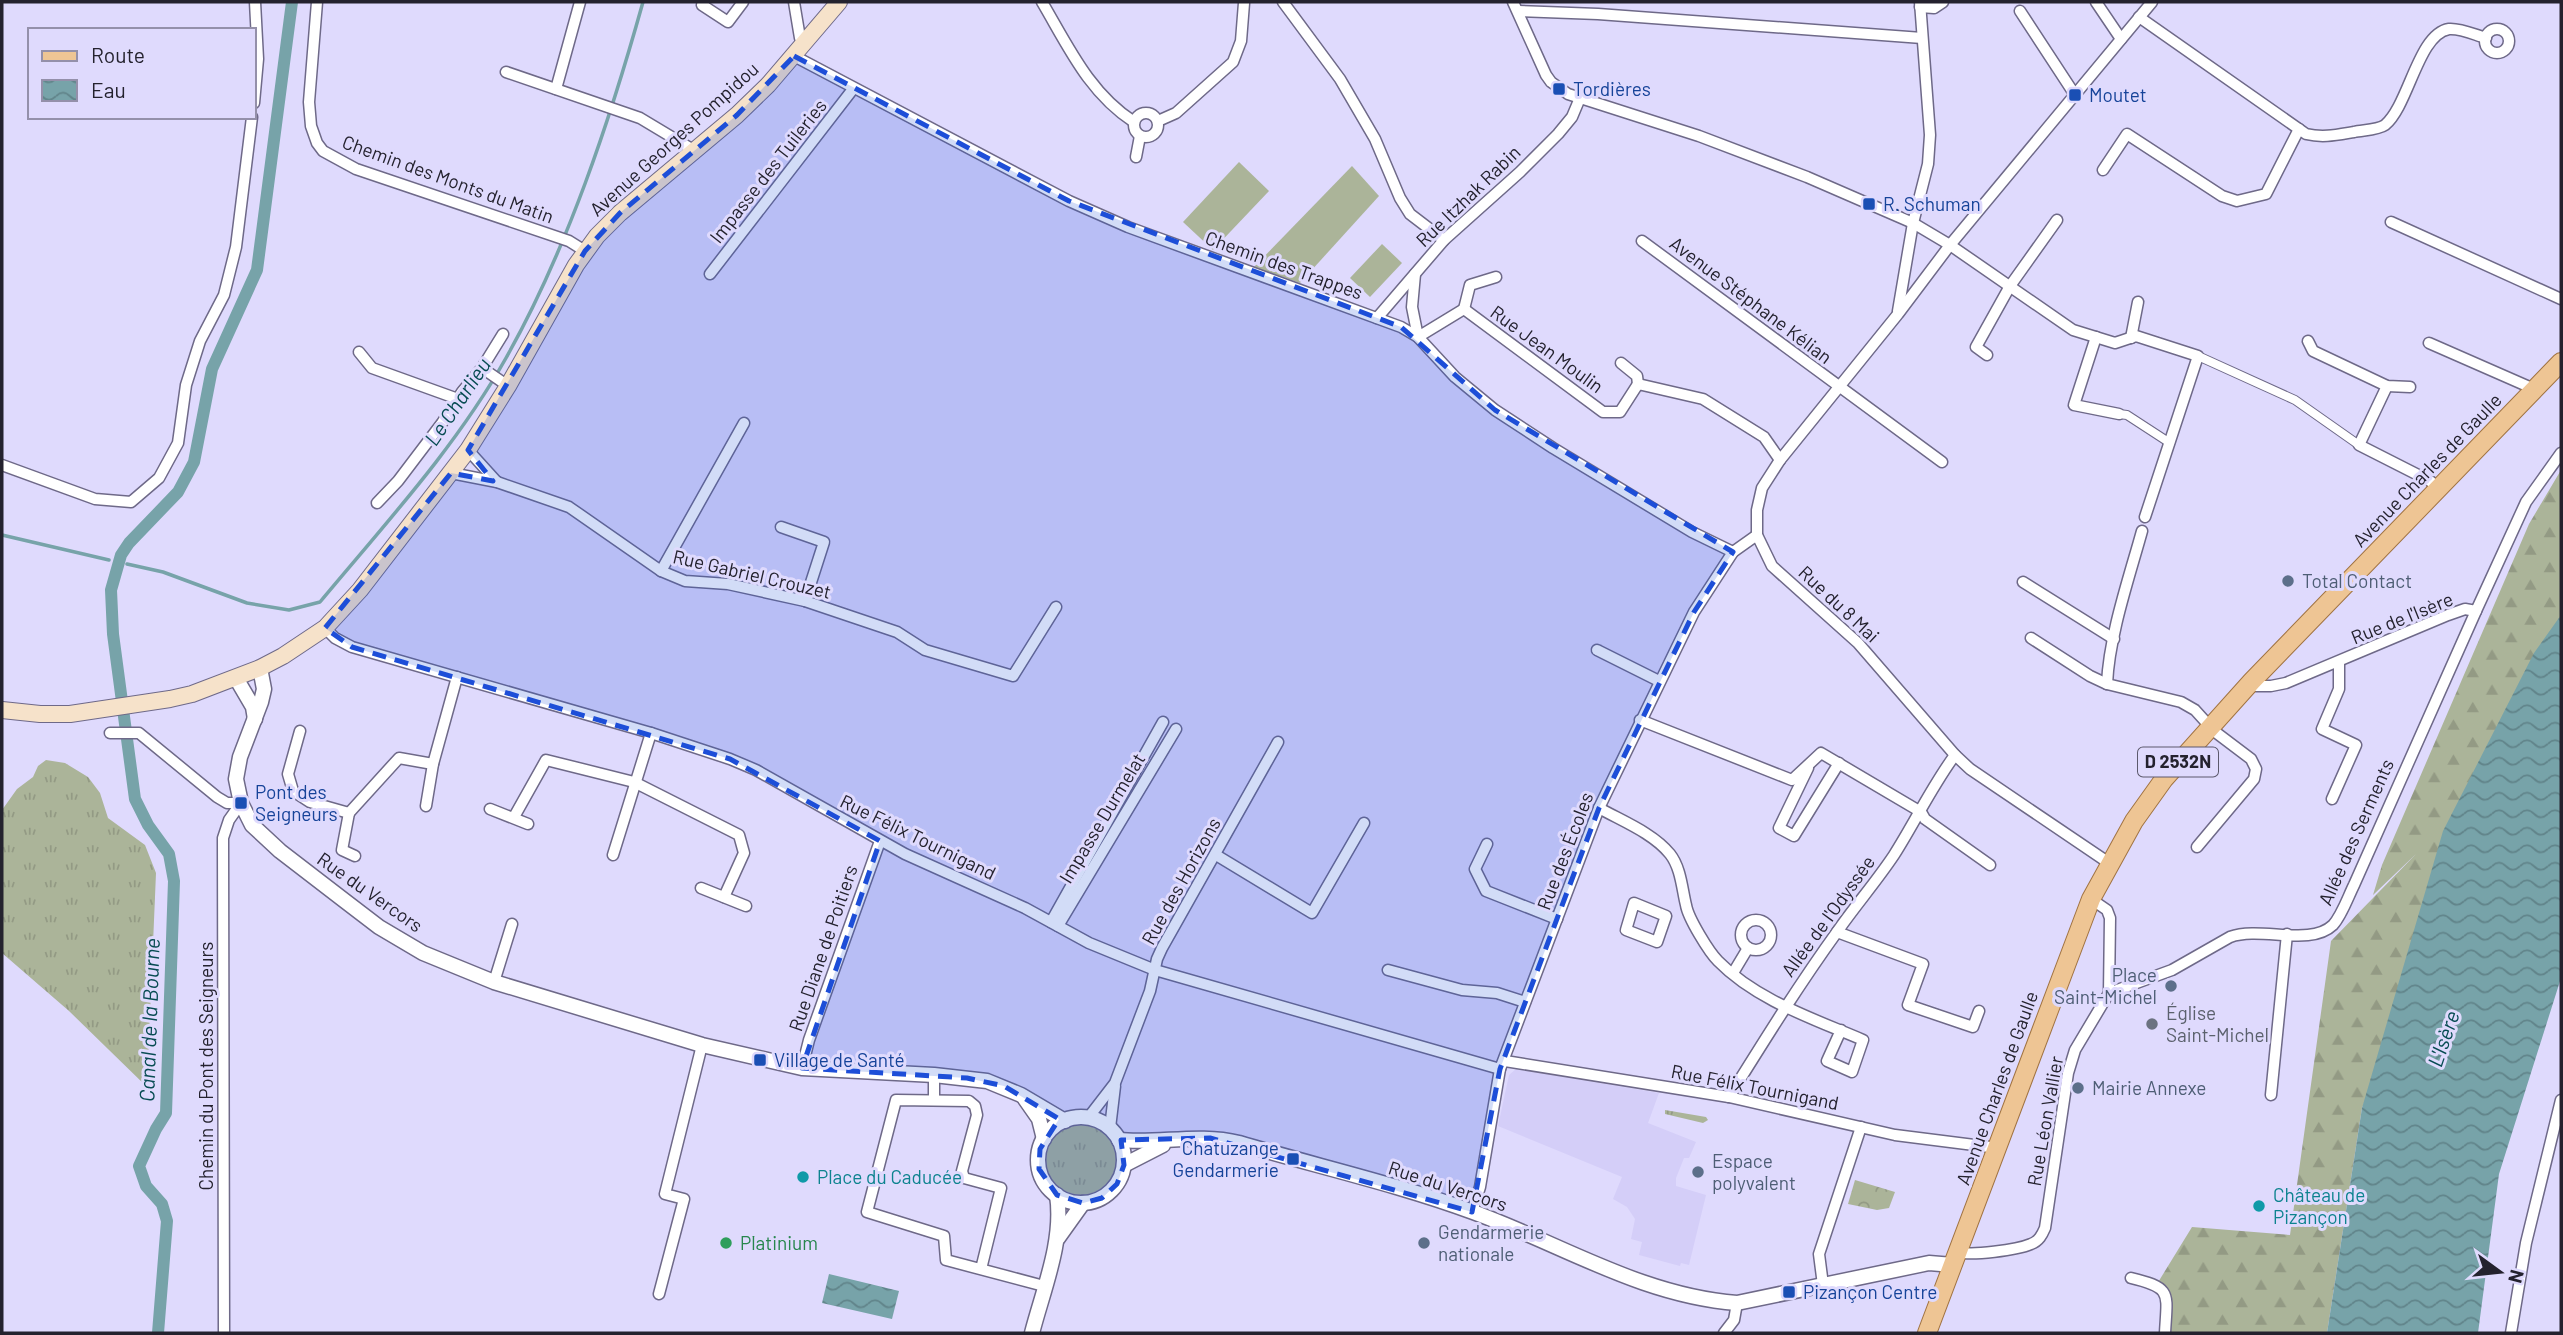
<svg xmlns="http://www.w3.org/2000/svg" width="2563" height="1335" font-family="Barlow,sans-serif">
  <defs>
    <pattern id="grass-tufts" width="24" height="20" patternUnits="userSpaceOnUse" patternTransform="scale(1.75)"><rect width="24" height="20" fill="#abb499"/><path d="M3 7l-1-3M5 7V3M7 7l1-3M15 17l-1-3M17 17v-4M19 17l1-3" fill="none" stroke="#939a84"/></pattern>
    <pattern id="forest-firs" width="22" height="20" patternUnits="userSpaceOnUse" patternTransform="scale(1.75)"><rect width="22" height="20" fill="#abb499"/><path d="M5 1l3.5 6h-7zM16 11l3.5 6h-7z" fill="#939a84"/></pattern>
    <pattern id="park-crowns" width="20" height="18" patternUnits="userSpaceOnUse" patternTransform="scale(1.75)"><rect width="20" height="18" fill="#abb499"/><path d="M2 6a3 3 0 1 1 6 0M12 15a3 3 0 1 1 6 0" fill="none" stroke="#939a84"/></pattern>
    <pattern id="water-waves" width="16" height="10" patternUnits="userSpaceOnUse" patternTransform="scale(1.75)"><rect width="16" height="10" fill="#77a3a9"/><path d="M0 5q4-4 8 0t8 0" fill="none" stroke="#61848a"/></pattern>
  </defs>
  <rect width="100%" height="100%" fill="#dfdafd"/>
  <!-- built -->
  <polygon fill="#d4cef8" points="1516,1069 1659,1093 1648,1123 1696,1142 1689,1158 1684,1158 1676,1178 1676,1186 1706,1195 1689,1265 1681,1263 1680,1266 1639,1255 1642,1242 1631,1239 1635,1219 1627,1207 1613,1199 1622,1177 1498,1126 1509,1075"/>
  <!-- grass -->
  <g fill="url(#grass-tufts)">
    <polygon points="46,760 65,763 88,777 100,793 108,818 145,845 156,873 147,1087 69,1011 2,953 2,810 17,789 33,777 38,766"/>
    <polygon points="1665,1110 1706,1117 1708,1120 1703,1123 1665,1114"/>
    <circle cx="1081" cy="1160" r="35"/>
  </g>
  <!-- forest -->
  <polygon fill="url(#forest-firs)" points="2561,470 2561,643 2362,1108 2327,1333 2165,1333 2167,1297 2157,1284 2192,1227 2290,1235 2331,941 2416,854 2373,895 2382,865 2529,524"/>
  <!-- park -->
  <polygon fill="url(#park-crowns)" points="1855,1180 1895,1192 1889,1208 1877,1210 1848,1204"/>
  <!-- garden -->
  <g fill="#abb499">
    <polygon points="1239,162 1269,191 1213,250 1183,222"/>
    <polygon points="1352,166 1379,196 1300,283 1254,267"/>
    <polygon points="1382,244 1402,263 1370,297 1350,278"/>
  </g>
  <!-- water -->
  <g fill="url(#water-waves)">
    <polygon points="2561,615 2561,978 2499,1174 2478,1333 2327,1333 2362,1108 2443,831 2534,653"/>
    <polygon points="829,1274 899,1291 892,1319 822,1303"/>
  </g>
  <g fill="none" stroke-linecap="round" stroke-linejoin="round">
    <!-- stream -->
    <g stroke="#77a3a9" stroke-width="3.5">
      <polyline points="2,535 109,560"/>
      <path d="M127,564L163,572L247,603L289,610L320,602C385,524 456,447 506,358C567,250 610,120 643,2"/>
    </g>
    <!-- canal -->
    <polyline stroke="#77a3a9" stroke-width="12" points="158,1333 167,1221 162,1204 146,1186 139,1166 156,1129 166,1113 174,881 169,854 148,825 135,799 113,634 111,590 121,555 129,543 178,492 194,462 212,369 257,270 292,2"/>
    <!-- pedestrian casing -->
    <g stroke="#6e6988" stroke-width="10">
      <g id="pedestrian">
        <polyline points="2198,356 2295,400 2359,445"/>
        <polyline points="2119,414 2127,415 2170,443"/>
      </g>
    </g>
    <!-- minor casing -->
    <g stroke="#6e6988" stroke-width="13">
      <g id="minor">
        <polyline points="317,2 309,102 311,126 317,143 323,151 356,169 569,241 585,251"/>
        <polyline points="704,2 702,5 728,22 743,2"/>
        <polyline points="794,2 800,38 805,43"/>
        <path d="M1042,2C1068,46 1089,93 1134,122"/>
        <polyline points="1283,2 1340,79 1375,139 1400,198 1410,214 1444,240"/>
        <polyline points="1513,2 1546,75 1551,82 1568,94 1699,136 1807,177 1913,223 1950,245 2073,330 2115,343 2136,336 2198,356 2145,517"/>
        <polyline points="2096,2 2121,39"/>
        <polyline points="1920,7 1934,8 1943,2"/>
        <polyline points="1518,11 1598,14 1922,38"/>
        <polyline points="2020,11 2075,95"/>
        <path d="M2139,17L2306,134C2323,138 2336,135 2354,132C2363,130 2378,130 2385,125C2409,105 2418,34 2449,29C2461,28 2475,35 2486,38"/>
        <circle cx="2497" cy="41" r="12"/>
        <polyline points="794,56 1069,201 1128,227 1401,327 1418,337 1455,377 1495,410 1553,448 1692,532 1733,552"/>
        <polyline points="506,72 640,118 695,151"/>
        <polyline points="556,89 580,2"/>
        <polyline points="254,103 258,59 255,2"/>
        <circle cx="1146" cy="125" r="12"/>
        <polyline points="1158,121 1176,113 1233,62 1241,41 1244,3"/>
        <polyline points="1136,157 1140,136"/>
        <polyline points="2103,170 2127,134 2222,196 2237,201 2266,194 2299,129"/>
        <polyline points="2391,222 2561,299"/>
        <polyline points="1642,241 1942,462"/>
        <polyline points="710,274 853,89"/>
        <polyline points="1415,274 1412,307 1418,337 1464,309"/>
        <polyline points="1464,309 1603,412 1620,412 1638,384 1703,399 1764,437 1780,460"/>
        <polyline points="1464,309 1470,285 1496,277"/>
        <polyline points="1898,311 1913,223 1928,164 1930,135 1920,2"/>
        <polyline points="1377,318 1444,240 1520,172 1558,134 1572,117 1580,98"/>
        <polyline points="2096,337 2074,405 2119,414"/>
        <polyline points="2131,338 2138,302"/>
        <polyline points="2308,341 2313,351 2387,386 2410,387"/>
        <polyline points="2429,343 2534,389"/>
        <polyline points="359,352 372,368 458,399"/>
        <polyline points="1987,355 1976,347 2010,286 2057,220"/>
        <polyline points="1621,363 1637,376 1638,384"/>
        <polyline points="482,368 508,386"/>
        <polyline points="2387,386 2359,445 2430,481 2439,488"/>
        <polyline points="468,450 497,482"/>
        <polyline points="2,465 95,499 131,502 159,478 178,443 186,385 200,341 224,295 236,247 252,117"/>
        <polyline points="451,473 497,482 569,507 661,571 685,581 728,584 805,601 897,632 925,650 1013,676 1056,607"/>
        <polyline points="377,503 398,481 442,423 462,392 482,368 503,334"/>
        <polyline points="781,527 824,542 805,601"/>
        <path d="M2142,531C2129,578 2109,636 2107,684L2181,702L2195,710L2214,731L2251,759L2256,769L2254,779L2197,847"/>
        <polyline points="661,571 744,423"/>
        <polyline points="2023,582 2114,639"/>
        <polyline points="325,628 335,638 352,647 651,733 730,759 756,770 905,854 1025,908 1089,943 1155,970 1500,1069"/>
        <polyline points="2031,638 2090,676 2107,684"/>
        <polyline points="1597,650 1659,681"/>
        <polyline points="2252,681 2256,686 2271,686 2286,683 2448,615 2465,609 2476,611 2526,502 2561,453"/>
        <polyline points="1640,720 1792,780 1821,753 1921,812 1925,819 1990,865"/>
        <polyline points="300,731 288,774 293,791 310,802 349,813"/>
        <polyline points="110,733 139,733 217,797 227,803 241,803"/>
        <polyline points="1808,768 1779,828 1794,836 1839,763"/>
        <polyline points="2332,799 2356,745 2322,729 2339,689 2339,662"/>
        <polyline points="426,806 433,764 457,677"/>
        <path d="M1599,808C1622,821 1653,833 1670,854C1681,868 1682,889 1686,905C1688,918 1709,952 1718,961C1756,1000 1814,1019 1863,1040L1852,1072L1827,1061L1841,1030"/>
        <polyline points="490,809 528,824"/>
        <polyline points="349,813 399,758 433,764"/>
        <polyline points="349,813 342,850 355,856"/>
        <polyline points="514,817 546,760 634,782 739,835 744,853 724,897"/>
        <polyline points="1487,844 1475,869 1486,891 1557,919"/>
        <polyline points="613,855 651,733"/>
        <polyline points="1216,855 1312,913 1364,823"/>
        <polyline points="2109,863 1970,769 1955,755 1858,643 1772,566 1757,535 1757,510 1762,488 1780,460 1898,314 1950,245 2152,2"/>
        <polyline points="701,888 746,906"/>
        <polygon points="1634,903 1666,916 1657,942 1626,930"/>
        <circle cx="1756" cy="935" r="15"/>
        <polyline points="1051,922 1163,722"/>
        <polyline points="1058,926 1176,729"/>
        <polyline points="1837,932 1923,964 1908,1005 1973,1027 1979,1011"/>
        <polyline points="1388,970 1462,990 1497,993 1525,1002"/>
        <polyline points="1733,973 1748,948"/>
        <polyline points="494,982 512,924"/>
        <path d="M2109,993L2172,970L2230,937C2261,926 2310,947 2333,925C2342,915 2348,897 2354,885L2476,611"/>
        <polyline points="1505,1061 1729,1097 1895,1135 1998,1148"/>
        <polyline points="802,1068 809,1040 880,841"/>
        <polyline points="2271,1095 2287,934"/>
        <path d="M1729,1097C1764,1041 1798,986 1837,932C1855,906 1876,882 1894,855C1915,822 1932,786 1955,755"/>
        <polyline points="934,1100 934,1075"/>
        <polyline points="1088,1118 1115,1083 1150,991 1157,959 1162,948 1278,742"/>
        <polyline points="1110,1128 1115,1086"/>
        <polyline points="1472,1212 1480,1187 1500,1069 1599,808 1694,612 1733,552 1757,535"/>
        <path d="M1958,1252C1971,1256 2017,1250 2031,1244C2039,1241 2042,1235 2045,1228L2068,1073L2075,1050L2109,993L2110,918L2107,910L2091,899"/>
        <polyline points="981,1269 1001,1188 964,1178 962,1171 977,1115 975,1106 969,1101 896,1100 867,1212 944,1236 946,1260 1044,1286"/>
        <path d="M2131,1278C2173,1288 2167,1293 2165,1333"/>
        <polyline points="1823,1285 1819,1254 1861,1127"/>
        <polyline points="659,1294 684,1199 665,1194 702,1045"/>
        <polyline points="224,1333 223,838 229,820 241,803"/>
        <polyline points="1724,1333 1734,1320 1737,1303"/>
        <polyline points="2511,1333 2526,1243 2561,1100"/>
      </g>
    </g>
    <!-- tertiary casing -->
    <g stroke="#6e6988" stroke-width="17">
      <g id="tertiary">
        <polyline points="260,668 264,689 261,702 240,757 236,779 241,803 252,825 280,851 345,901 379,927 423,953 494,982 702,1045 802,1068 934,1075 987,1081 1021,1095 1065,1121"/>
        <polyline points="236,678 253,707 255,719"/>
        <polyline points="1025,1099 1039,1119 1044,1139"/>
        <circle cx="1081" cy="1160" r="43"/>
        <path d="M1119,1140C1159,1144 1199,1133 1239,1143C1316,1166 1397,1184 1473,1212C1561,1244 1642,1296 1737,1303L1929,1263L1953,1265"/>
        <polyline points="1124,1165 1163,1145"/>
        <polyline points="1058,1238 1083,1203"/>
        <path d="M1032,1333C1043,1290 1064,1241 1057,1195"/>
      </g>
    </g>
    <!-- secondary casing -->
    <g stroke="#6e6988" stroke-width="18">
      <polyline id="secondary" points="2,710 40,714 70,714 170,699 192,694 260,668 283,656 325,628 360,590 468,450 508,386 576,265 597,236 620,213 737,115 768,85 839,2"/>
    </g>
    <!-- primary casing -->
    <g stroke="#a07342" stroke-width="20">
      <polyline id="primary" points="1927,1333 2091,899 2134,821 2164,779 2252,681 2561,362"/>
    </g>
    <!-- pedestrian -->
    <use href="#pedestrian" stroke="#fff" stroke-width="8"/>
    <!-- minor -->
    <use href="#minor" stroke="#fff" stroke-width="10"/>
    <!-- tertiary -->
    <use href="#tertiary" stroke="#fff" stroke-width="14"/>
    <!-- secondary -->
    <use href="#secondary" stroke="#f6e2ca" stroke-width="16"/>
    <!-- primary -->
    <use href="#primary" stroke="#eec594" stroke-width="18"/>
  </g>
  <!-- marked area -->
  <path fill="#1d4ed8" fill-opacity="0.2" stroke="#1d4ed8" stroke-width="5" stroke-dasharray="14 9" stroke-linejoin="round" d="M794,56L1069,201L1401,327L1495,410L1733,552L1694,612L1599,808L1500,1069L1472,1212L1210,1138L1121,1140L1124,1165L1117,1184L1102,1198L1083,1203L1057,1195L1039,1169L1040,1149L1059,1119L1004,1086L967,1078L802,1068L880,841L730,759L352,647L325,628L451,473L493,481L468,450L585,251L620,213L737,115Z"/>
  <!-- markers -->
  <g fill="#1a4fb4" stroke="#dfdafd" stroke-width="2.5">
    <rect x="1552" y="82" width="14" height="14" rx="3.5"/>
    <rect x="2068" y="88" width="14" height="14" rx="3.5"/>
    <rect x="1862" y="197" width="14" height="14" rx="3.5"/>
    <rect x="234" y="796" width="14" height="14" rx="3.5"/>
    <rect x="753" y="1053" width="14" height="14" rx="3.5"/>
    <rect x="1286" y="1152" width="14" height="14" rx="3.5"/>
    <rect x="1782" y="1285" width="14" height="14" rx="3.5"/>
  </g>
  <g fill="#5c6f8a" stroke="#dfdafd" stroke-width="2.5">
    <circle cx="2288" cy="581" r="7"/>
    <circle cx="2171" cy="986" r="7"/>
    <circle cx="2078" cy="1088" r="7"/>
    <circle cx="1698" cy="1172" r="7"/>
    <circle cx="1424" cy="1243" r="7"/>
  </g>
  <circle fill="#6b7280" stroke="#dfdafd" stroke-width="2.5" cx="2152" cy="1024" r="7"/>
  <g fill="#0f9aa8" stroke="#dfdafd" stroke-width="2.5">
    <circle cx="803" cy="1177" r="7"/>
    <circle cx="2259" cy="1206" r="7"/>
  </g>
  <circle fill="#2e9e5b" stroke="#dfdafd" stroke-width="2.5" cx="726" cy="1243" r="7"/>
  <g text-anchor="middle" stroke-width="6" stroke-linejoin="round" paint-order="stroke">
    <!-- shield labels -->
    <rect fill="#dfdafd" stroke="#5c596c" stroke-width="2" x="2138" y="747.5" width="80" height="29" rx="5"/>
    <g font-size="18" font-weight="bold" fill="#24222e">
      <text x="2178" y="768">D 2532N</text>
    </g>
    <!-- transit labels -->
    <g font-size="19" fill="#164399" stroke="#dfdafd" text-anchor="start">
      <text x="1573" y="96">Tordières</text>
      <text x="2089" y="102">Moutet</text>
      <text x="1883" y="211">R. Schuman</text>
      <text x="255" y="799">Pont des<tspan x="255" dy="22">Seigneurs</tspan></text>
      <text x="774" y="1067">Village de Santé</text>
      <text x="1279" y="1155" text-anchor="end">Chatuzange<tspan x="1279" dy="22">Gendarmerie</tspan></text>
      <text x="1803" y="1299">Pizançon Centre</text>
    </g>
    <!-- street labels -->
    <g font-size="19" fill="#24222e" stroke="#dfdafd">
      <text transform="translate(674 139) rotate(-42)" y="7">Avenue Georges Pompidou</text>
      <text transform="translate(768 171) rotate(-52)" y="7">Impasse des Tuileries</text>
      <text transform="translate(448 179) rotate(20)" y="7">Chemin des Monts du Matin</text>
      <text transform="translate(1468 196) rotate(-44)" y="7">Rue Itzhak Rabin</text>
      <text transform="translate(1284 265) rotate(20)" y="7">Chemin des Trappes</text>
      <text transform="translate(1751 300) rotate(37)" y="7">Avenue Stéphane Kélian</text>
      <text transform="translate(1547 349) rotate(36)" y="7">Rue Jean Moulin</text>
      <text transform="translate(2427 470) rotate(-46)" y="7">Avenue Charles de Gaulle</text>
      <text transform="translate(752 574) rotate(13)" y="7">Rue Gabriel Crouzet</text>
      <text transform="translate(1839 604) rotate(43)" y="7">Rue du 8 Mai</text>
      <text transform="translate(2402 618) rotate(-22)" y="7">Rue de l'Isère</text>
      <text transform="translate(1102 818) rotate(-59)" y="7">Impasse Durmelat</text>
      <text transform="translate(2356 832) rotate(-66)" y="7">Allée des Serments</text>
      <text transform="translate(918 837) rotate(26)" y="7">Rue Félix Tournigand</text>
      <text transform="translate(1565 851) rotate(-69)" y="7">Rue des Écoles</text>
      <text transform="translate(1181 881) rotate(-61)" y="7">Rue des Horizons</text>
      <text transform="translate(370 892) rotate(35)" y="7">Rue du Vercors</text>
      <text transform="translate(1828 916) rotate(-54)" y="7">Allée de l'Odyssée</text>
      <text transform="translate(823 948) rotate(-71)" y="7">Rue Diane de Poitiers</text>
      <text transform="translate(206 1066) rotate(-90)" y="7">Chemin du Pont des Seigneurs</text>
      <text transform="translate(1755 1087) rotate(11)" y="7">Rue Félix Tournigand</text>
      <text transform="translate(1997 1088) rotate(-70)" y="7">Avenue Charles de Gaulle</text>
      <text transform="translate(2045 1121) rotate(-80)" y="7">Rue Léon Vallier</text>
      <text transform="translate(1448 1186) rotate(18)" y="7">Rue du Vercors</text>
    </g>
    <!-- service labels -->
    <g font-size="19" fill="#4e5e75" stroke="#dfdafd" text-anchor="start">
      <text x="2302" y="588">Total Contact</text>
      <text x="2157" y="982" text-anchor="end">Place<tspan x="2157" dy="22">Saint-Michel</tspan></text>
      <text x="2092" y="1095">Mairie Annexe</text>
      <text x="1712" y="1168">Espace<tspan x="1712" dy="22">polyvalent</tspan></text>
      <text x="1438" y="1239">Gendarmerie<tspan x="1438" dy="22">nationale</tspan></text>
    </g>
    <!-- worship labels -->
    <g font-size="19" fill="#5b616d" stroke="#dfdafd" text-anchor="start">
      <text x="2166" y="1020">Église<tspan x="2166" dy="22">Saint-Michel</tspan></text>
    </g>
    <!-- culture labels -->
    <g font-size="19" fill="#0d838f" stroke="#dfdafd" text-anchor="start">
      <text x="817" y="1184">Place du Caducée</text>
      <text x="2273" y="1202">Château de<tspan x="2273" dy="22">Pizançon</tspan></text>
    </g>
    <!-- leisure labels -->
    <g font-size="19" fill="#27864d" stroke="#dfdafd" text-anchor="start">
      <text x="740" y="1250">Platinium</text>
    </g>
    <!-- water labels -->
    <g font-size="21" font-style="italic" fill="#084c53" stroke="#dfdafd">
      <text transform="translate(458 402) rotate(-56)" y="7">Le Charlieu</text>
      <text transform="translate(150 1020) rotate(-88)" y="7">Canal de la Bourne</text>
      <text transform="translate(2444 1039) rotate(-71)" y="7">L'Isère</text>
    </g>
  </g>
  <!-- border -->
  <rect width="2563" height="1335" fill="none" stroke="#24222e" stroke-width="7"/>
  <!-- legend -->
  <rect x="28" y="28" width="228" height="91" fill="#dfdafd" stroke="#9490aa" stroke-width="2"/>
  <rect x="42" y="51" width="35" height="10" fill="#eec594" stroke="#9490aa" stroke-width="2"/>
  <text x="91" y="63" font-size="21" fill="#24222e">Route</text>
  <rect x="42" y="80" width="35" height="21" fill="url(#water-waves)" stroke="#9490aa" stroke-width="2"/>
  <text x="91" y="98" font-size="21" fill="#24222e">Eau</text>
  <!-- north arrow -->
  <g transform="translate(2500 1272) rotate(105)" stroke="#dfdafd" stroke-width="5" paint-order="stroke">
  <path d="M0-5L12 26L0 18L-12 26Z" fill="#24222e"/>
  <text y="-10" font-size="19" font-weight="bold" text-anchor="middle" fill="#24222e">N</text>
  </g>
</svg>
